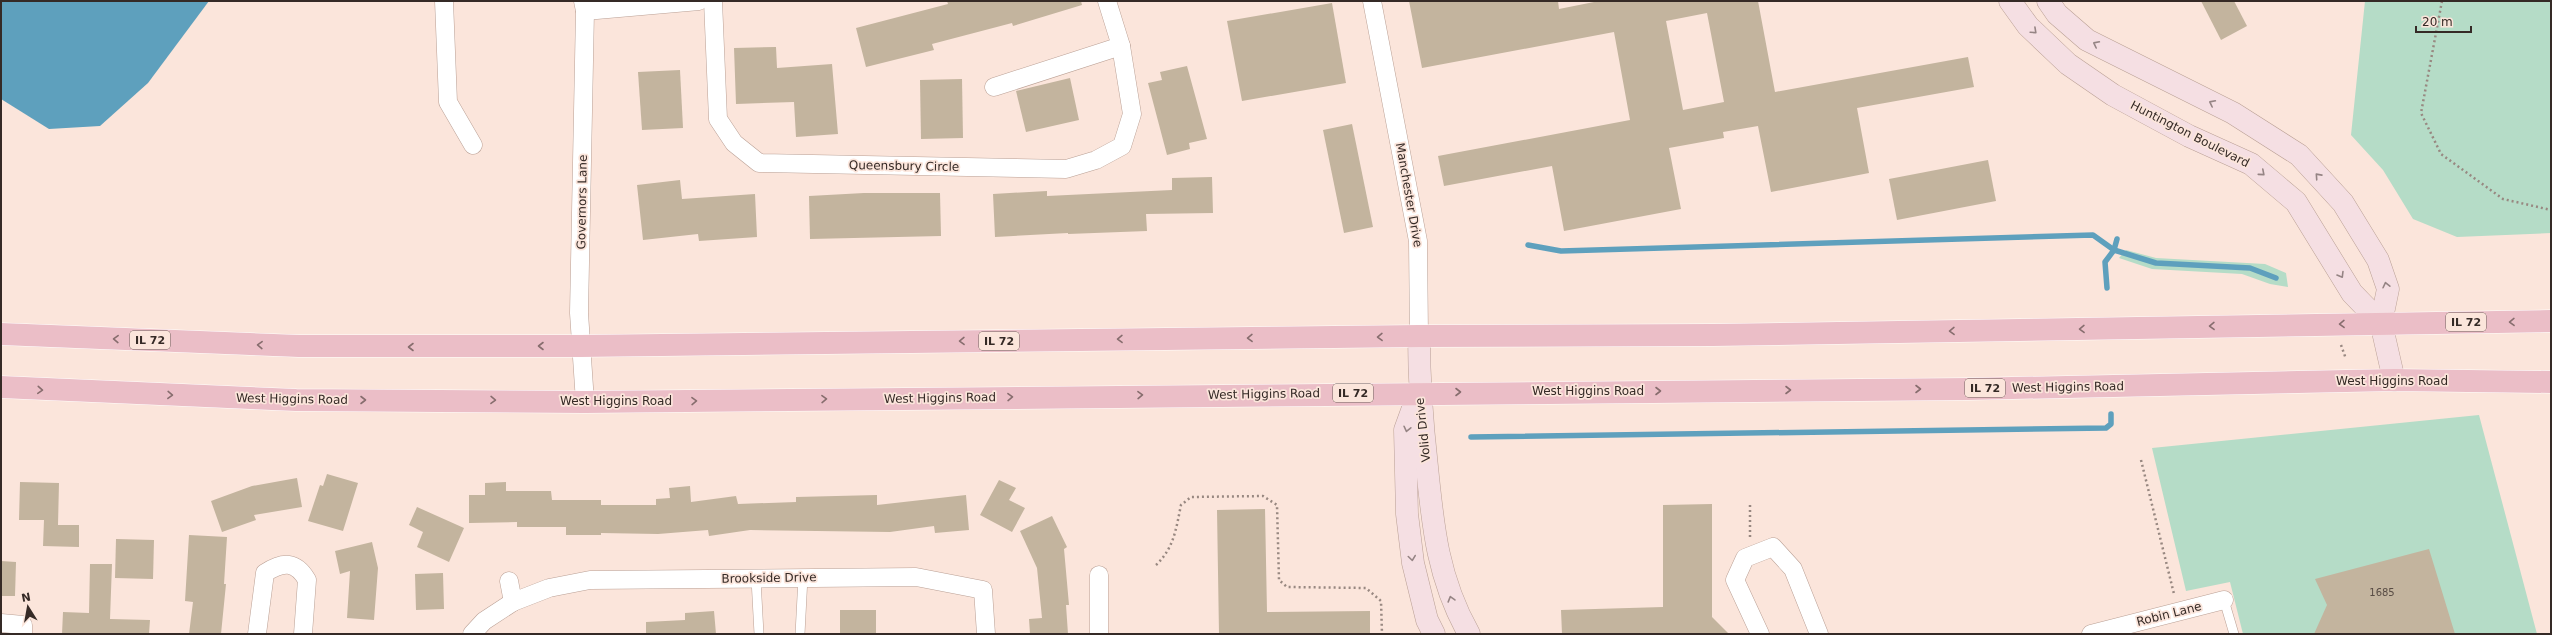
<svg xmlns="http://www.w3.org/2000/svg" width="2552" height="635" font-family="'DejaVu Sans',sans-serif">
  <rect width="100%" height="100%" fill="#fbe5db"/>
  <!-- green -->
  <g fill="#b5dcc7">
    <polygon points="2365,1 2551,1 2551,233 2457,237 2413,219 2383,170 2351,135"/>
    <polygon points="2126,250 2156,258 2265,264 2286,273 2288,287 2270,284 2242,274 2152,269 2119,258"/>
    <polygon points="2479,415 2537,634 2243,634 2230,582 2186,591 2152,448"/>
  </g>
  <!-- water -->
  <polygon fill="#5ea0bd" points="1,1 209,1 148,83 100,126 49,129 1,99"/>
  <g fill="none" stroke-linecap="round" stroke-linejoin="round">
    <!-- stream -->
    <g stroke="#5ea0bd" stroke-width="5.5">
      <polyline points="1528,245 1561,251 2093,235 2114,250 2156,263 2250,268 2276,278"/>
      <polyline points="2107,288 2105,262 2114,250 2117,239"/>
      <polyline points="1471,437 2106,428 2111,424 2111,414"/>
    </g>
  </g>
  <!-- building -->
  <g fill="#c3b49e" fill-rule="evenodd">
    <polygon points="947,1 1081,1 1082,5 1013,26 1012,23 932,44 934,50 866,67 856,28 948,4"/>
    <path d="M1409,1H1558L1559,9L1599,1H1758L1775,92L1968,57L1974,87L1857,108L1869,173L1771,192L1758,126L1723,132L1724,138L1669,148L1681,209L1564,231L1552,166L1444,186L1438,156L1630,120L1614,32L1422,68ZM1707,13L1724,102L1683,110L1666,21Z"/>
    <polygon points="2201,1 2234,1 2247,26 2221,40"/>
    <polygon points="1332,3 1346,83 1242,101 1227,21"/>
    <polygon points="776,47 777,68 832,64 838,134 796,137 794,102 736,104 734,48"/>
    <polygon points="1187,66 1207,139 1189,143 1190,149 1167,155 1148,83 1162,80 1160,72"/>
    <polygon points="680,70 683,128 642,130 638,72"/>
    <polygon points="1070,78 1079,120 1026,132 1016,91"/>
    <polygon points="962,79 963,138 921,139 920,80"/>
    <polygon points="1352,124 1373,227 1344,233 1323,130"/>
    <polygon points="1988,160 1996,201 1897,220 1889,179"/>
    <polygon points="1212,177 1213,213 1146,214 1147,231 1068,234 1068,233 995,237 993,194 1047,191 1047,196 1172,190 1172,178"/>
    <polygon points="680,180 682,199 755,194 757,237 699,241 698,234 643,240 637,185"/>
    <polygon points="864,193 940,193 941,236 810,239 809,196"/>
    <polygon points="327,474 358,483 343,531 308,521 320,485 323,486"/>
    <polygon points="297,478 302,507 254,515 256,520 222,532 211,501 252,486"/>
    <polygon points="999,480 1016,488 1009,500 1025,508 1012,532 980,515"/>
    <polygon points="20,482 59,483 58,525 79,525 79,547 43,546 44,520 19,520"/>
    <polygon points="506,482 506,491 551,491 552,500 601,500 601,505 656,505 656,499 670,498 669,488 690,486 691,502 736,496 738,504 796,502 796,497 877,495 877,505 966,495 969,530 935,533 934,526 890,532 750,530 709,536 708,530 658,534 601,533 601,535 566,535 566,527 517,527 517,522 469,523 469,495 485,495 485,483"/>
    <polygon points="1712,504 1712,617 1729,634 1562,634 1561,610 1663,607 1663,505"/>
    <polygon points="417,507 464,528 449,562 417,547 423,532 409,525"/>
    <polygon points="1265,509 1267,612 1370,611 1370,634 1219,634 1217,510"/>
    <polygon points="1052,516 1067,547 1064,549 1069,605 1066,605 1068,634 1030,634 1029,619 1042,618 1037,568 1020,531"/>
    <polygon points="189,535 227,537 224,584 226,584 221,634 189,634 193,602 185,601"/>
    <polygon points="116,539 154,540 153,579 115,578"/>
    <polygon points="372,542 378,568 374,620 347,618 350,571 340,574 335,551"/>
    <polygon points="2429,549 2455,634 2314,634 2327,605 2315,579"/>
    <polygon points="1,561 16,562 15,596 1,596"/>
    <polygon points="90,564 112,564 110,619 150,620 149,634 62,634 63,612 89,613"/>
    <polygon points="443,573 444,609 416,610 415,574"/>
    <rect x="840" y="610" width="36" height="24"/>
    <polygon points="714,611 716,634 646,634 646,622 685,620 685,613"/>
  </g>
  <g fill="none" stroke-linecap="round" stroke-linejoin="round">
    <!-- lane casing -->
    <g stroke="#baa095" stroke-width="10">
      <g id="lane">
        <polyline points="756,579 759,634"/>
        <polyline points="2224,600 2234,634"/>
        <polyline points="800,634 803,577"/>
      </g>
    </g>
    <!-- street casing -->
    <g stroke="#baa095" stroke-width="19">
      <g id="street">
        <polyline points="444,1 448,102 473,145"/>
        <polyline points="583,1 585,11 579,313 585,402"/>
        <polyline points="713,1 718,119 734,143 759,163 1066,169 1096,160 1122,146 1132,114 1121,46 1107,1"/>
        <polyline points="1372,1 1418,241 1419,336"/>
        <polyline points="585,11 699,1"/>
        <polyline points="994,87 1121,46"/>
        <polyline points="1099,575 1099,634"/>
        <polyline points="509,581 513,602 549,588 590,580 916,577 983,590 986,634"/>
        <polyline points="1,623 23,625 23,634"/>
        <path d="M257,634L265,573C283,561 296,561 307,580L303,634"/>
        <polyline points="472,634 484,621 513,602"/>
        <polyline points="1760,634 1735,580 1745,558 1773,547 1793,569 1819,634"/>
        <polyline points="2091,634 2224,600"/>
      </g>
    </g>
    <!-- secondary casing -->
    <g stroke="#baa095" stroke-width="23">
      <g id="secondary">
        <polyline points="2010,1 2028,26 2068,64 2113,95 2189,136 2251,164 2296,202 2352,293 2381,323"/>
        <polyline points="2048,1 2057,14 2087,40 2233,113 2299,155 2343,203 2378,260 2388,289 2381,323 2394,380"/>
        <path d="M1419,336C1419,380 1422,423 1427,467C1433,528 1438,579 1469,634"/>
        <polyline points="1417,397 1405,430 1407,514 1413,563 1427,620 1434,634"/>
      </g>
    </g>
    <!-- primary casing -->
    <g stroke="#fff" stroke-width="23">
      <g id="primary">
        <polyline points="1,334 299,346 580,346 1419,336 1713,335 2551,321"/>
        <polyline points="1,387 296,400 585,402 1968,389 2394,380 2551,382"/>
      </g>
    </g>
    <!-- path -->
    <g stroke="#988881" stroke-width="2.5" stroke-dasharray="2 3" stroke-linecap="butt">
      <polyline points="2442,1 2421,113 2441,154 2503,199 2551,210"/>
      <polyline points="2341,345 2346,359"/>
      <polyline points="2141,460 2174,594"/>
      <polyline points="1750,537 1750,503"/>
      <path d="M1156,565C1174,548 1176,529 1181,505L1191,497L1263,496L1277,505L1279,580L1287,587L1366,588L1381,601L1382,634"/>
    </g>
    <!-- lane -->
    <use href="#lane" stroke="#fff" stroke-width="9"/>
    <!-- street -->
    <use href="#street" stroke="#fff" stroke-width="18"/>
    <!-- secondary -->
    <use href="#secondary" stroke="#f5dfe3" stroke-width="22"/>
    <!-- primary -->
    <use href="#primary" stroke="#ebbec7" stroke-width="22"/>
  </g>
  <!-- one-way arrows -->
  <defs><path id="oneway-chevron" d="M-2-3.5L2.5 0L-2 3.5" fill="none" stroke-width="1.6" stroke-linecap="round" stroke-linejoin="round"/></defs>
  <g stroke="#958484">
    <use href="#oneway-chevron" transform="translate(2034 31) rotate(43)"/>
    <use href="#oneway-chevron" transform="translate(2096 44) rotate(-153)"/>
    <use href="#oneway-chevron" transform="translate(2212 103) rotate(-153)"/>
    <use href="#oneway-chevron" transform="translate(2262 173) rotate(41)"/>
    <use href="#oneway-chevron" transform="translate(2318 176) rotate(-132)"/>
    <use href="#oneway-chevron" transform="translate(2341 275) rotate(59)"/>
    <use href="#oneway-chevron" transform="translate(2386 285) rotate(-103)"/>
    <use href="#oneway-chevron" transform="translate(1407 429) rotate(103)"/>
    <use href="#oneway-chevron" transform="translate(1412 558) rotate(82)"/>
    <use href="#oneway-chevron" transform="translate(1451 599) rotate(-106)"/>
  </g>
  <g stroke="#876d6e">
    <use href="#oneway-chevron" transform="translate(2512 322) rotate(179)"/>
    <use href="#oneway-chevron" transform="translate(2342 324) rotate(179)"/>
    <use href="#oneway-chevron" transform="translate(2212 326) rotate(179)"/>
    <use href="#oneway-chevron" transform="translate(2082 329) rotate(179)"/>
    <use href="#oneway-chevron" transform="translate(1952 331) rotate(179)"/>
    <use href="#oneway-chevron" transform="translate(1380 337) rotate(179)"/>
    <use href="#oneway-chevron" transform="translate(1250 338) rotate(179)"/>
    <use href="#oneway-chevron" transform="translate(116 339) rotate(-178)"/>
    <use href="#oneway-chevron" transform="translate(1120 339) rotate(179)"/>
    <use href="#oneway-chevron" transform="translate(962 341) rotate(179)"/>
    <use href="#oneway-chevron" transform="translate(260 345) rotate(-178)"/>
    <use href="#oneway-chevron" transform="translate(541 346) rotate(180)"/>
    <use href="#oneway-chevron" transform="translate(411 347) rotate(180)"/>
    <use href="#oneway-chevron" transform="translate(1918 389)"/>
    <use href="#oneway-chevron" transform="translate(40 390) rotate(4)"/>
    <use href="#oneway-chevron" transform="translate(1788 390)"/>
    <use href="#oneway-chevron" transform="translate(1658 391)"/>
    <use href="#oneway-chevron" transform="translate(1458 392)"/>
    <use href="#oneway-chevron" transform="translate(170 395) rotate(2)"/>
    <use href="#oneway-chevron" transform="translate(1140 395) rotate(-1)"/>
    <use href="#oneway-chevron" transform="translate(1010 397) rotate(-1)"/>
    <use href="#oneway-chevron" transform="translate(824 399) rotate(-1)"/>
    <use href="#oneway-chevron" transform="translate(363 400)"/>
    <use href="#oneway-chevron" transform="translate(493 400) rotate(1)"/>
    <use href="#oneway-chevron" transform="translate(694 401) rotate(-1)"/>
  </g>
  <g text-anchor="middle" stroke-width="3.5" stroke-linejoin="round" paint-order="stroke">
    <!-- number labels -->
    <g font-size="10" fill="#584c44">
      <text x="2382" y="596">1685</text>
    </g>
    <!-- shield labels -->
    <g fill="#fbe5db" stroke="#70625c" stroke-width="1">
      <rect x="2446" y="313" width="40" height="18" rx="3"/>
      <rect x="130" y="331" width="40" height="18" rx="3"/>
      <rect x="979" y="332" width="40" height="18" rx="3"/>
      <rect x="1965" y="379" width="40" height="18" rx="3"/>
      <rect x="1333" y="384" width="40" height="18" rx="3"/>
    </g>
    <g font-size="11" font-weight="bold" fill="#352a26">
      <text x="2466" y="326">IL 72</text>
      <text x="150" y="344">IL 72</text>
      <text x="999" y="345">IL 72</text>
      <text x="1985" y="392">IL 72</text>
      <text x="1353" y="397">IL 72</text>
    </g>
    <!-- street labels -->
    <g font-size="12" fill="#352a26" stroke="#fbe5db">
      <text transform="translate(2190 134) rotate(27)" y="4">Huntington Boulevard</text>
      <text transform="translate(904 166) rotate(1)" y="4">Queensbury Circle</text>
      <text transform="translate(1409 195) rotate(80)" y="4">Manchester Drive</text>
      <text transform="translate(582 202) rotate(-89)" y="4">Governors Lane</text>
      <text x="2392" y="385">West Higgins Road</text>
      <text transform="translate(2068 387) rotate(-1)" y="4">West Higgins Road</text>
      <text x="1588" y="395">West Higgins Road</text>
      <text transform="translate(1264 394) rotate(-1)" y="4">West Higgins Road</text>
      <text transform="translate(940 398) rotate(-1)" y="4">West Higgins Road</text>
      <text transform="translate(292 399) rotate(1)" y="4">West Higgins Road</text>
      <text x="616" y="405">West Higgins Road</text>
      <text transform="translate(1423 430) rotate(-96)" y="4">Volid Drive</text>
      <text transform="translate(769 578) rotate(-1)" y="4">Brookside Drive</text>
      <text transform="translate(2169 614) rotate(-14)" y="4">Robin Lane</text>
    </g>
  </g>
  <!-- border -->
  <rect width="2552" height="635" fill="none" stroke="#352a26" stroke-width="4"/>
  <!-- north arrow -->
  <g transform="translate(28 607) rotate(349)" stroke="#fbe5db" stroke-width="3" paint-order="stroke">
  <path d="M0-3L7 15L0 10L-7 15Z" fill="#352a26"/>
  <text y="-6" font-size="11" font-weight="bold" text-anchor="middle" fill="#352a26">N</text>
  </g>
  <!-- scale -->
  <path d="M2416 26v6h55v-6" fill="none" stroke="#352a26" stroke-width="2"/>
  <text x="2422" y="26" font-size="12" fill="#352a26" stroke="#fbe5db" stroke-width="3" paint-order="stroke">20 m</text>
</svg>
